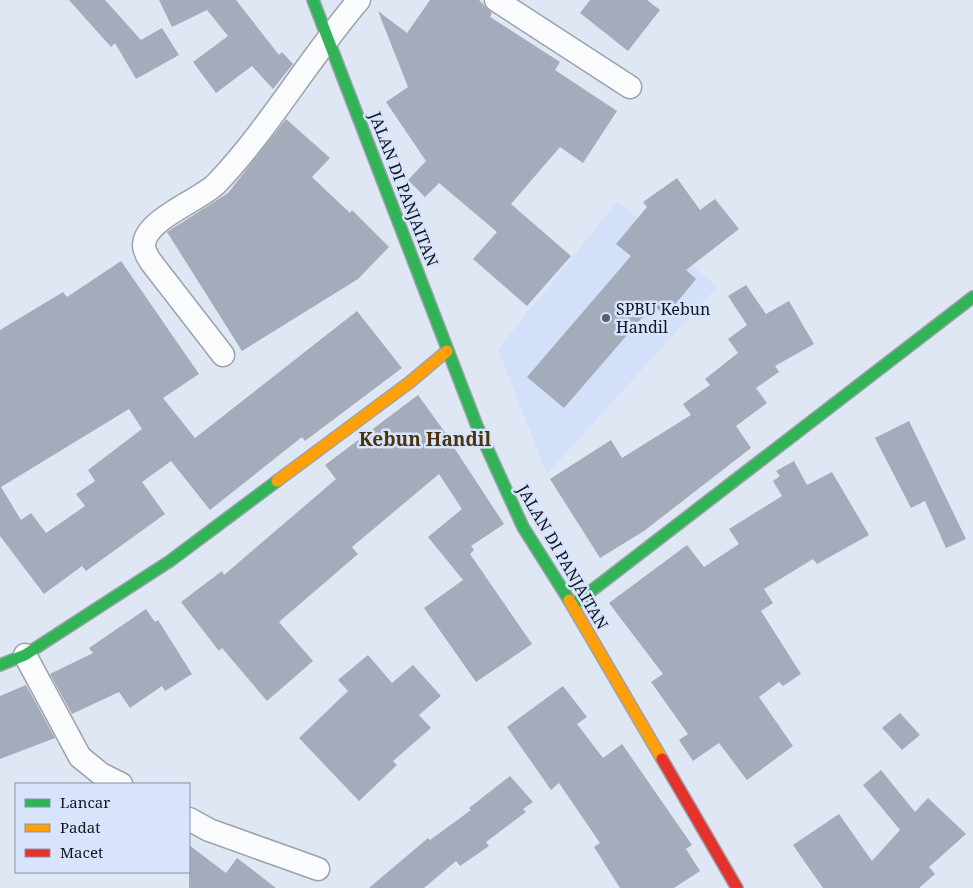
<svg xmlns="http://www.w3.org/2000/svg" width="973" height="888" font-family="'Noto Serif',serif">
  <rect width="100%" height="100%" fill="#dfe7f4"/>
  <!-- built -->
  <polygon fill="#d2e0fa" points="618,201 717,287 547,474 498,349"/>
  <!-- building -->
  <g fill="#a4acbb" fill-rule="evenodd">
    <polygon points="69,0 105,0 141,40 162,28 179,55 136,79 115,43 111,47"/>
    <polygon points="159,0 236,0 279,55 282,52 293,64 273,89 252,66 216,93 193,62 228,36 207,10 172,27"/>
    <polygon points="430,0 479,0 492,13 490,17 560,62 555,70 617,111 583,163 560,147 511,204 571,256 527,306 473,259 497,232 439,183 425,197 408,180 426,161 386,102 408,87 378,11 407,33"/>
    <polygon points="590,0 647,0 660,10 628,51 580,13"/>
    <polygon points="286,119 330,158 312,177 350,213 352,210 389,247 358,279 242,351 167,232 228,193"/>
    <polygon points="677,178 700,210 715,199 739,229 686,270 696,279 669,312 661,312 653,305 564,408 527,377 631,256 616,244 647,207 643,202"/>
    <path d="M121,261L199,374L163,398L195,438L357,311L402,368L305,441L302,437L210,510L171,461L142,482L165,514L86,571L82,566L44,594L0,536V330L63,292L67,297ZM129,409L142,429L88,470L95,481L76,494L85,506L46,533L31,513L21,520L1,487Z"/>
    <polygon points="746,285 766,314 789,301 814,344 775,366 779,372 756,388 767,403 736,426 751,448 644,531 600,558 550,479 611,440 622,458 691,415 683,404 710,385 705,379 738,353 728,339 747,325 728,296"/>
    <polygon points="418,395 452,442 451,443 504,524 471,546 474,550 470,554 532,644 476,682 424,608 463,580 428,537 462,509 439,474 352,547 358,554 279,622 313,661 267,701 222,648 219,651 181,602 222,571 224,575 336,479 325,465"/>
    <polygon points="909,421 966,539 946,548 925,501 911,508 875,438"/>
    <polygon points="794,461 807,485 832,472 869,535 817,564 813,559 764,589 773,603 761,611 801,674 783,686 779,682 759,697 793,746 747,780 719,743 693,761 679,740 688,734 651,682 663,674 609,603 687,545 704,567 739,544 729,529 782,496 773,481 780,476 776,471"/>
    <polygon points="146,609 155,622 158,620 192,674 165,691 162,686 130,708 119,692 72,714 50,674 93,653 89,648"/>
    <polygon points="368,655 392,683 413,665 441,696 419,715 431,728 393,761 397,765 359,801 299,738 348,691 338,680"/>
    <polygon points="26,685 55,738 0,759 0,696"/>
    <polygon points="563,686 587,717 577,724 603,758 622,744 692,845 686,849 700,871 674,888 620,888 594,847 600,843 559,783 551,790 507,727"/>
    <polygon points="900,713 920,735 902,750 882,728"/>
    <polygon points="881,770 915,812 928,798 966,834 929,867 935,874 919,888 823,888 793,845 839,814 872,861 900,830 863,785"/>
    <polygon points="510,776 533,802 523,809 526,812 486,842 489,846 460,866 456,861 424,888 369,888 428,838 430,840 471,810 469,808"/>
    <polygon points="189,845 226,873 237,858 276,888 189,888"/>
  </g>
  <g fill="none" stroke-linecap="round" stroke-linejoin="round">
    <!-- street casing -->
    <g stroke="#9ca2ac" stroke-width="25">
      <g id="street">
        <polyline points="496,0 630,87"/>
        <path d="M223,355L151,262C148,257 144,252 144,245C145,219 201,200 217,183C270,127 309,58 359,0"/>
        <polyline points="25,655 80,757 101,774 121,784"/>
        <polyline points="189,819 209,830 318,869"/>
      </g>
    </g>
    <!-- fast casing -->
    <g stroke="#9ca2ac" stroke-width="14">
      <g id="fast">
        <polyline points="313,0 477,426 523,527 569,600"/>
        <polyline points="573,605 973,297"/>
        <polyline points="0,665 25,655 170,561 277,481"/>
      </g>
    </g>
    <!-- slow casing -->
    <g stroke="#9ca2ac" stroke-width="14">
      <g id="slow">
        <polyline points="277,481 410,382 447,351"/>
        <polyline points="569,600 662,759"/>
      </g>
    </g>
    <!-- jam casing -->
    <g stroke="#9ca2ac" stroke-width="14">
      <polyline id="jam" points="662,759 737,888"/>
    </g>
    <!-- street -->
    <use href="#street" stroke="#fafbfd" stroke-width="22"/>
    <!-- fast -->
    <use href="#fast" stroke="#30b455" stroke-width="11"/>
    <!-- slow -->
    <use href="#slow" stroke="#ff9f0a" stroke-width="11"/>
    <!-- jam -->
    <use href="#jam" stroke="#e5322d" stroke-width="11"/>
  </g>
  <!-- markers -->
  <circle fill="#585f6a" stroke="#d7e4fc" stroke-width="2" cx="606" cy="318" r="5"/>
  <g text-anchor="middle" stroke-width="5" stroke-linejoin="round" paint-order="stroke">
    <!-- street labels -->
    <g font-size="16" fill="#101620" stroke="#d7e4fc">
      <text transform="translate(404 189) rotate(69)" y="6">JALAN DI PANJAITAN</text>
      <text transform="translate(563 557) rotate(60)" y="6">JALAN DI PANJAITAN</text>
    </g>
    <!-- poi labels -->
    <g font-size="16" fill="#101620" stroke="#d7e4fc" text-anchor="start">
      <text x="616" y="315">SPBU Kebun<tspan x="616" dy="18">Handil</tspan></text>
    </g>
    <!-- quarter labels -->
    <g font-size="19" font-weight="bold" fill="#48340d" stroke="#d7e4fc">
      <text x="425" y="446">Kebun Handil</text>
    </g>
  </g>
  <!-- legend -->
  <rect x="15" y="783" width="175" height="90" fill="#d7e4fc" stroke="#8792a4"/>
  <rect x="25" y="799" width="25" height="8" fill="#30b455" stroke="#8792a4"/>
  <text x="60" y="808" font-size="15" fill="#101620">Lancar</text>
  <rect x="25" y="824" width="25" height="8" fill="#ff9f0a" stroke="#8792a4"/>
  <text x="60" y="833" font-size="15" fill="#101620">Padat</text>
  <rect x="25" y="849" width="25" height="8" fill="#e5322d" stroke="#8792a4"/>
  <text x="60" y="858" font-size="15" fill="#101620">Macet</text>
</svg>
